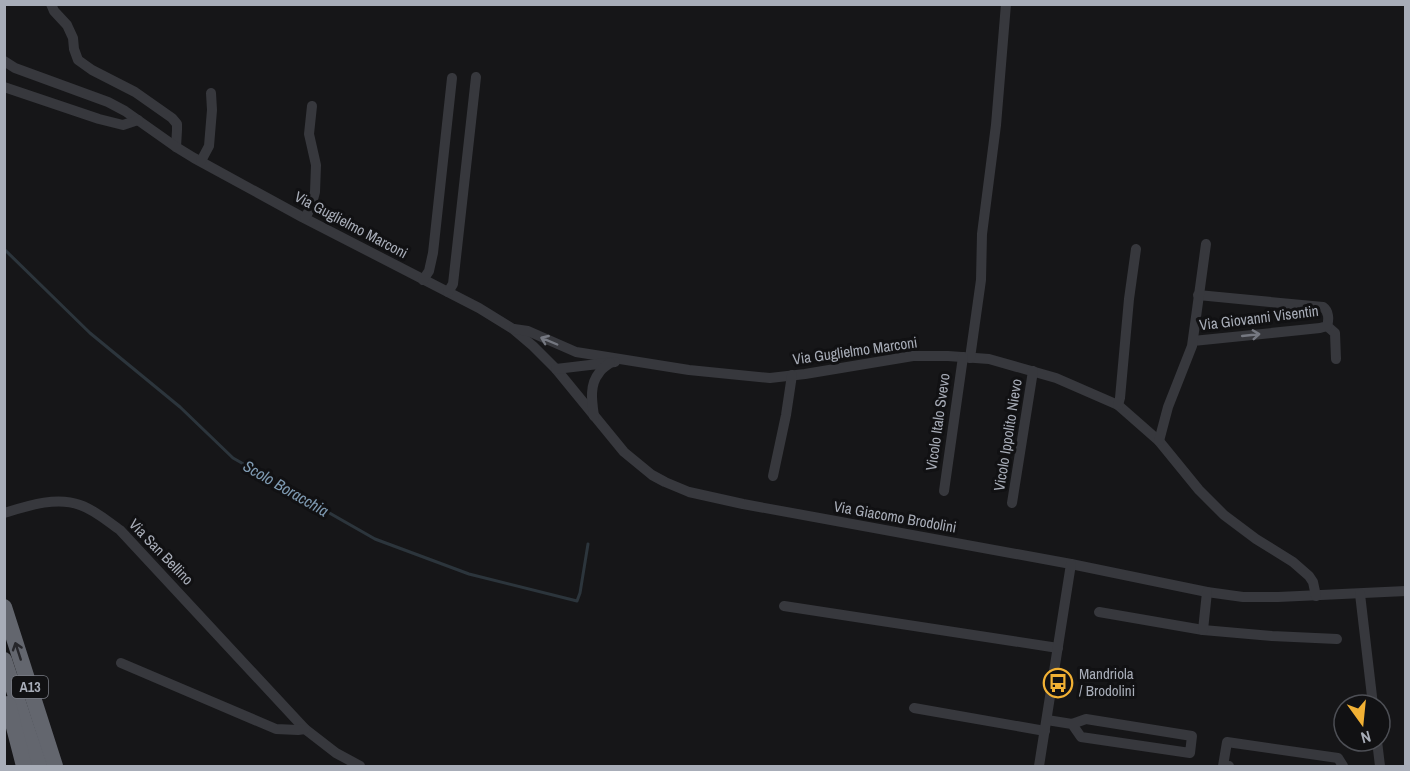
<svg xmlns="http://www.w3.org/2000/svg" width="1410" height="771" font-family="'Archivo Narrow',sans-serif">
  <rect width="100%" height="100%" fill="#161618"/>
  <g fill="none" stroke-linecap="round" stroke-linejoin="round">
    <!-- stream -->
    <polyline stroke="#2c353c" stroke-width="3" points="4,249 90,333 180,407 233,458 375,539 469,574 577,601 580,593 588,544"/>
    <!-- minor -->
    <g stroke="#37383d" stroke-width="10">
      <polyline points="51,4 54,11 67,25 73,38 74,49 78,60 92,70 135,92 172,118 177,124 177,130 176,147"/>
      <polyline points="4,61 15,68 108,102 125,111 176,147 194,158 302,217 479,308 513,329 533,346 556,369 624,452 652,475 665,482 689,492 743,504 1071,564 1207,592 1243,597 1278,597 1406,591"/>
      <polyline points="4,87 99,119 123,125 138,120"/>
      <polyline points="201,161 209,146 212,110 211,93"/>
      <polyline points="305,218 311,207 315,192 316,165 309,134 312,106"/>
      <polyline points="423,280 429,271 433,253 452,78"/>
      <polyline points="448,292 453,284 476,77"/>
      <polyline points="1327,326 1335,333 1336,359"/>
      <polyline points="514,329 528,331 576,352 689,370 770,378 805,374 913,356 948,356 989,359 1056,378 1118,405 1159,441 1199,490 1224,515 1256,539 1293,562 1309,576 1313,582 1316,596"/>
      <path d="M1193,341L1320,328L1327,326C1329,320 1329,311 1323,307L1198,295"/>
      <polyline points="970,358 981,280 982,234 996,125 1006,4"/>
      <polyline points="556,369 615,362"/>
      <polyline points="1118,405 1120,398 1129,299 1136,249"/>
      <path d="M594,416C592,402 589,385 599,373C601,369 606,366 610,363"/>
      <polyline points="1159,441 1168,407 1192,346 1206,244"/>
      <polyline points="773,476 786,415 792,375"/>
      <polyline points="944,491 963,357"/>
      <polyline points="1012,503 1033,371"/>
      <path d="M4,513C27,506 56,496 80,505C95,510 107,521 120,530L305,729L336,753L360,766"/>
      <polyline points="1360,594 1373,705"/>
      <polyline points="784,606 1058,648"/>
      <polyline points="1099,612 1203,630 1272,636 1337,639"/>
      <polyline points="1203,630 1207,592"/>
      <polyline points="121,663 276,729 298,730 305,729"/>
      <polyline points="914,708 1045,731"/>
      <polyline points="1047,720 1072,724 1081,737 1190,753 1192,736 1086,719 1072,724"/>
      <polyline points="1377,741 1380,766"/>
      <polyline points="1039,766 1071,564"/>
      <polyline points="1229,766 1223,766 1227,742 1338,758 1343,766"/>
    </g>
    <!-- highway -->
    <g stroke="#63666e" stroke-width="16">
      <polyline points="4,607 55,766"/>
      <polyline points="4,660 39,766"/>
      <polyline points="8,704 24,766"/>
    </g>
  </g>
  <!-- one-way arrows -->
  <defs><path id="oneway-shaft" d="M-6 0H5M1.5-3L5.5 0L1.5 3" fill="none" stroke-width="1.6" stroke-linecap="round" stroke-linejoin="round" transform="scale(1.5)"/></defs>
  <g stroke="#757881">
    <use href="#oneway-shaft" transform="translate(1251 335) rotate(-6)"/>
    <use href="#oneway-shaft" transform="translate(549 341) rotate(-157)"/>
  </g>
  <use stroke="#26262a" href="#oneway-shaft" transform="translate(18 651) rotate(-108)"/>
  <!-- icons -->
  <defs>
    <g id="bus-ring" transform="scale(1.5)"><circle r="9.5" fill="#111113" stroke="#f2b134" stroke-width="1.5"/><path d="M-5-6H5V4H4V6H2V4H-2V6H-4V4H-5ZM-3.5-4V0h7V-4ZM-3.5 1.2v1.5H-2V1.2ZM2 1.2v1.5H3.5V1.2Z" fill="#f2b134"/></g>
  </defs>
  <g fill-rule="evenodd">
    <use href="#bus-ring" x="1058" y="683"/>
  </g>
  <g text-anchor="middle" stroke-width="6" stroke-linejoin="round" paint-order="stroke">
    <!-- shield labels -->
    <rect fill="#111113" stroke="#7b7e86" stroke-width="1.5" x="12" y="676" width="36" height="22" rx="4.5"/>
    <g font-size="14" font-weight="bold" fill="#a8adb8">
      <text x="30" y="692">A13</text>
    </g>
    <!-- street labels -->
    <g font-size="15" fill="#a8adb8" stroke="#111113">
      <text transform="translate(351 225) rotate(28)" y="5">Via Guglielmo Marconi</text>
      <text transform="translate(1259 318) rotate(-7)" y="5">Via Giovanni Visentin</text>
      <text transform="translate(855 351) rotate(-8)" y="5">Via Guglielmo Marconi</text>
      <text transform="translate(938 422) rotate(-82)" y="5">Vicolo Italo Svevo</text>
      <text transform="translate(1008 435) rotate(-81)" y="5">Vicolo Ippolito Nievo</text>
      <text transform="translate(895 517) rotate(10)" y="5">Via Giacomo Brodolini</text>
      <text transform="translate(161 552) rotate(46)" y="5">Via San Bellino</text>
    </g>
    <!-- poi labels -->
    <g font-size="15" fill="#a8adb8" stroke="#111113" text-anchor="start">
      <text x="1079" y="679">Mandriola<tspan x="1079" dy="17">/ Brodolini</tspan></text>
    </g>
    <!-- water labels -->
    <g font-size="16" font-style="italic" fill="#7f9bb3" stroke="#111113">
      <text transform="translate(286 488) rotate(30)" y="6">Scolo Boracchia</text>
    </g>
  </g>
  <!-- border -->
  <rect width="1410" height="771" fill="none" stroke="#a8adb8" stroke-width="12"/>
  <!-- north arrow -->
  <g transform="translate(1362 723) rotate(165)"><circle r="28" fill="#111113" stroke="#4d4f55" stroke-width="1.5"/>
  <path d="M0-4.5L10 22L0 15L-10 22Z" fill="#f2b134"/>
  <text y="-9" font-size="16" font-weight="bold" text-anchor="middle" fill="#a8adb8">N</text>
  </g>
</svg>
